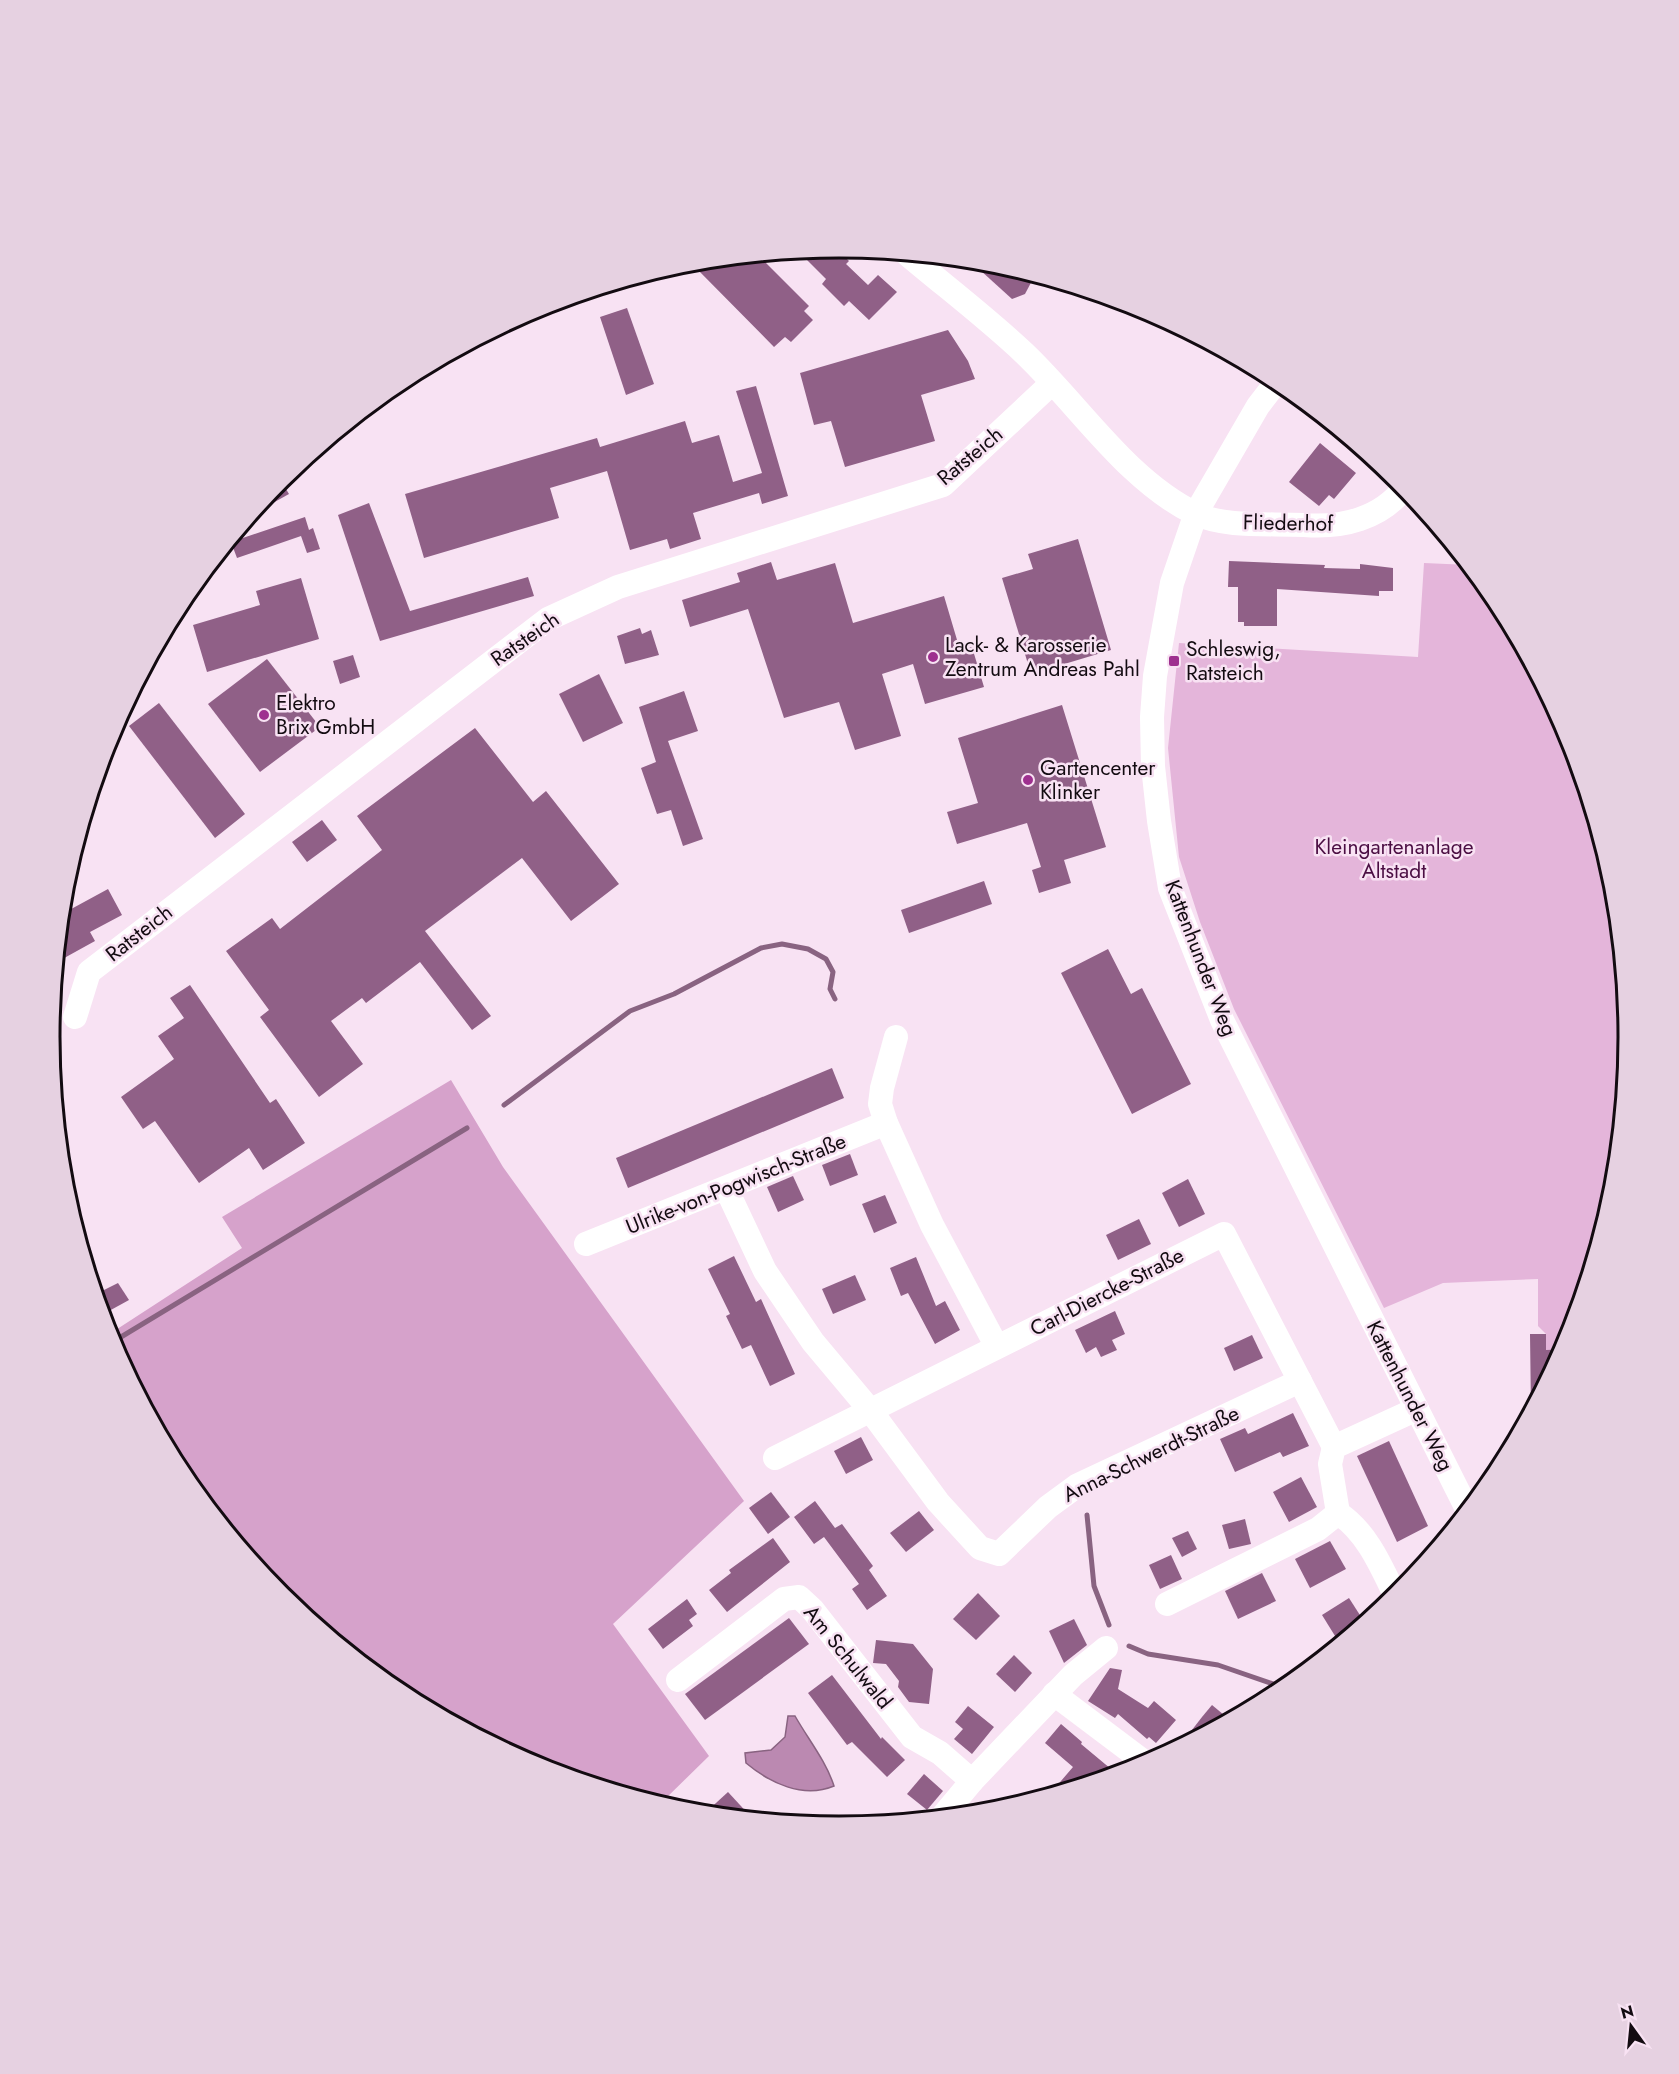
<svg xmlns="http://www.w3.org/2000/svg" width="1679" height="2074" font-family="Jost,sans-serif">
  <rect width="100%" height="100%" fill="#f8e2f3"/>
  <!-- green -->
  <polygon fill="#e4b5da" points="1424,563 1469,565 1497,598 1569,735 1614,883 1629,1037 1614,1191 1564,1349 1546,1350 1546,1334 1538,1326 1538,1279 1443,1283 1384,1308 1234,1009 1200,922 1179,857 1168,748 1179,643 1418,657"/>
  <!-- forest -->
  <polygon fill="#d6a2cb" points="451,1080 503,1167 744,1501 613,1624 709,1756 660,1804 537,1767 400,1694 281,1595 182,1476 108,1335 242,1248 222,1217"/>
  <!-- water -->
  <path fill="#bb89b1" stroke="#896381" stroke-width="1.5" d="M788,1716H795C808,1739 826,1761 834,1786C803,1799 770,1783 746,1763L745,1753L771,1750L785,1737Z"/>
  <g fill="none" stroke-linecap="round" stroke-linejoin="round">
    <!-- stream -->
    <g stroke="#896381" stroke-width="5">
      <polyline points="504,1105 630,1011 674,994 761,948 782,944 808,949 826,959 833,972 830,989 835,999"/>
      <polyline points="111,1343 467,1128"/>
      <polyline points="1087,1515 1094,1586 1109,1625"/>
      <polyline points="1129,1646 1148,1654 1218,1665 1285,1688"/>
    </g>
  </g>
  <!-- building -->
  <g fill="#906087">
    <polygon points="835,247 849,261 846,264 868,285 878,275 897,292 869,320 849,301 844,306 822,284 826,279 804,257 811,250"/>
    <polygon points="758,255 809,306 804,311 813,320 791,342 785,337 774,347 698,270 708,260"/>
    <polygon points="969,260 994,262 1035,275 1025,294 1012,299"/>
    <polygon points="627,308 654,384 626,395 600,317"/>
    <polygon points="948,330 968,361 975,379 921,395 935,441 845,467 831,421 814,425 800,373"/>
    <polygon points="756,386 788,496 762,504 759,493 693,513 701,539 670,549 667,539 630,550 607,471 550,488 559,518 424,558 405,494 597,438 600,447 685,421 692,443 719,435 733,482 762,473 736,391"/>
    <polygon points="1320,443 1356,473 1334,499 1329,495 1319,506 1289,482"/>
    <polygon points="280,479 289,494 253,514 252,513"/>
    <polygon points="369,503 410,611 528,577 534,596 380,641 338,515"/>
    <polygon points="305,517 309,530 313,528 320,549 307,553 301,536 237,558 231,542"/>
    <polygon points="1078,539 1111,650 1031,674 1002,578 1033,569 1028,554"/>
    <polygon points="1229,561 1325,565 1324,568 1360,569 1360,564 1393,568 1393,591 1379,591 1379,596 1277,589 1277,626 1244,626 1244,622 1238,622 1238,587 1228,587"/>
    <polygon points="771,562 777,580 835,563 853,623 944,596 960,650 972,647 984,687 925,704 913,664 882,674 901,736 855,750 839,702 784,718 748,609 690,627 682,600 740,582 737,573"/>
    <polygon points="301,578 319,639 207,672 193,625 260,605 256,591"/>
    <polygon points="640,628 642,634 651,630 659,655 625,664 617,636"/>
    <polygon points="353,655 360,677 340,684 333,661"/>
    <polygon points="267,659 320,727 260,772 208,704"/>
    <polygon points="599,674 623,723 583,742 559,694"/>
    <polygon points="684,691 698,731 668,741 703,839 683,846 671,810 657,814 641,768 656,762 639,707"/>
    <polygon points="159,703 245,814 215,838 129,726"/>
    <polygon points="1062,705 1106,847 1064,860 1071,883 1039,893 1032,870 1041,867 1027,823 957,844 947,812 978,803 958,738"/>
    <polygon points="475,728 533,802 546,791 619,884 571,921 522,858 425,931 491,1016 472,1030 420,962 366,1003 362,998 331,1021 363,1064 319,1097 260,1017 269,1010 226,951 272,918 280,929 382,850 357,816"/>
    <polygon points="322,820 337,840 307,862 292,842"/>
    <polygon points="984,881 992,904 909,933 901,910"/>
    <polygon points="108,889 122,915 90,932 95,941 57,962 62,914"/>
    <polygon points="1108,949 1131,994 1142,988 1191,1084 1132,1114 1061,973"/>
    <polygon points="190,985 270,1103 276,1099 305,1143 263,1170 249,1148 199,1183 155,1121 143,1129 121,1097 174,1059 158,1036 184,1018 170,998"/>
    <polygon points="832,1068 844,1098 628,1188 616,1158"/>
    <polygon points="850,1154 858,1175 830,1186 822,1165"/>
    <polygon points="793,1176 804,1200 778,1212 767,1187"/>
    <polygon points="1188,1179 1205,1214 1179,1227 1162,1193"/>
    <polygon points="885,1195 897,1223 874,1233 862,1204"/>
    <polygon points="1139,1219 1151,1244 1118,1260 1106,1235"/>
    <polygon points="734,1256 756,1302 761,1299 795,1374 770,1386 751,1345 742,1349 726,1316 730,1314 708,1269"/>
    <polygon points="916,1257 936,1306 945,1301 960,1330 935,1344 908,1293 901,1296 890,1268"/>
    <polygon points="855,1275 866,1300 833,1314 822,1289"/>
    <polygon points="118,1283 129,1300 109,1311 100,1292"/>
    <polygon points="1115,1311 1125,1334 1112,1340 1117,1350 1101,1357 1096,1347 1086,1353 1075,1330"/>
    <polygon points="1530,1334 1546,1334 1546,1350 1564,1349 1531,1411"/>
    <polygon points="1252,1335 1263,1358 1234,1371 1224,1348"/>
    <polygon points="1293,1413 1309,1446 1283,1457 1280,1452 1235,1472 1220,1439 1245,1428 1248,1434"/>
    <polygon points="861,1437 873,1460 846,1474 834,1451"/>
    <polygon points="1389,1441 1428,1526 1397,1542 1357,1456"/>
    <polygon points="1301,1477 1317,1507 1289,1522 1273,1492"/>
    <polygon points="771,1492 790,1517 768,1534 749,1508"/>
    <polygon points="815,1501 835,1528 842,1524 873,1566 869,1570 887,1596 867,1610 852,1589 859,1584 824,1537 814,1544 794,1517"/>
    <polygon points="919,1511 934,1530 906,1552 890,1533"/>
    <polygon points="1245,1519 1251,1544 1229,1549 1222,1525"/>
    <polygon points="1188,1531 1197,1549 1182,1557 1172,1538"/>
    <polygon points="773,1538 790,1562 727,1612 709,1590 731,1573 729,1570"/>
    <polygon points="1330,1541 1346,1569 1310,1588 1295,1559"/>
    <polygon points="1171,1555 1182,1579 1160,1589 1149,1565"/>
    <polygon points="1262,1573 1276,1601 1238,1619 1225,1591"/>
    <polygon points="978,1593 1000,1616 976,1640 953,1619"/>
    <polygon points="1349,1598 1365,1623 1340,1644 1322,1615"/>
    <polygon points="687,1599 697,1614 689,1620 693,1626 663,1649 648,1629"/>
    <polygon points="789,1618 809,1644 705,1720 685,1694"/>
    <polygon points="1074,1619 1087,1645 1064,1663 1049,1631"/>
    <polygon points="876,1640 913,1644 933,1669 929,1704 909,1702 898,1687 899,1681 886,1664 873,1663"/>
    <polygon points="1014,1655 1032,1673 1015,1692 996,1674"/>
    <polygon points="1110,1668 1122,1670 1118,1689 1148,1708 1154,1701 1176,1720 1156,1743 1149,1737 1147,1739 1118,1714 1115,1718 1088,1701"/>
    <polygon points="832,1675 881,1739 882,1737 905,1760 887,1777 852,1742 847,1745 808,1693"/>
    <polygon points="1212,1705 1230,1720 1178,1748 1202,1717"/>
    <polygon points="968,1706 994,1727 972,1754 954,1739 963,1729 955,1722"/>
    <polygon points="1061,1724 1082,1742 1081,1744 1117,1774 1049,1795 1073,1767 1045,1743"/>
    <polygon points="924,1774 943,1791 927,1810 907,1794"/>
    <polygon points="728,1792 752,1818 704,1814"/>
  </g>
  <g fill="none" stroke-linecap="round" stroke-linejoin="round">
    <!-- minor -->
    <g stroke="#fff" stroke-width="24">
      <path d="M907,254C946,287 987,318 1024,353C1079,405 1127,481 1196,514C1227,528 1270,523 1304,525C1342,528 1381,519 1405,487"/>
      <polyline points="1278,380 1258,406 1196,513 1172,583 1155,676 1152,717 1153,766 1159,821 1170,888 1222,1020 1468,1511"/>
      <polyline points="75,1017 89,972 548,619 618,587 943,485 1051,384"/>
      <polyline points="896,1037 882,1088 880,1104 886,1123 932,1225 997,1347"/>
      <polyline points="726,1188 765,1271 813,1342 870,1410 938,1502 980,1548 999,1554 1048,1507 1078,1485 1300,1381"/>
      <polyline points="586,1244 886,1123"/>
      <polyline points="775,1458 1224,1234 1334,1447"/>
      <path d="M1338,1513C1367,1532 1381,1566 1396,1597"/>
      <polyline points="1167,1604 1318,1529 1338,1513 1330,1464 1334,1447 1417,1409"/>
      <polyline points="678,1680 784,1599 799,1597 812,1609 912,1737 940,1753 972,1781 942,1817"/>
      <polyline points="1054,1694 1147,1764"/>
      <polyline points="972,1781 1073,1675 1106,1648"/>
    </g>
  </g>
  <!-- markers -->
  <g fill="#9e308f" stroke="#f8e2f3" stroke-width="2">
    <circle cx="933" cy="657" r="6"/>
    <rect x="1168" y="655" width="12" height="12" rx="3"/>
    <circle cx="264" cy="715" r="6"/>
    <circle cx="1028" cy="780" r="6"/>
  </g>
  <g text-anchor="middle" stroke-width="5" stroke-linejoin="round" paint-order="stroke">
    <!-- street labels -->
    <g font-size="21" fill="#130b11" stroke="#f8e2f3">
      <text transform="translate(970 456) rotate(-40)" y="7">Ratsteich</text>
      <text transform="translate(1288 523) rotate(1)" y="7">Fliederhof</text>
      <text transform="translate(525 639) rotate(-35)" y="7">Ratsteich</text>
      <text transform="translate(139 933) rotate(-38)" y="7">Ratsteich</text>
      <text transform="translate(1201 958) rotate(69)" y="7">Kattenhunder Weg</text>
      <text transform="translate(736 1184) rotate(-22)" y="7">Ulrike-von-Pogwisch-Straße</text>
      <text transform="translate(1107 1292) rotate(-27)" y="7">Carl-Diercke-Straße</text>
      <text transform="translate(1410 1396) rotate(63)" y="7">Kattenhunder Weg</text>
      <text transform="translate(1151 1454) rotate(-26)" y="7">Anna-Schwerdt-Straße</text>
      <text transform="translate(848 1657) rotate(51)" y="7">Am Schulwald</text>
    </g>
    <!-- poi labels -->
    <g font-size="21" fill="#130b11" stroke="#f8e2f3" text-anchor="start">
      <text x="945" y="652">Lack- &amp; Karosserie<tspan x="945" dy="24">Zentrum Andreas Pahl</tspan></text>
      <text x="1186" y="656">Schleswig,<tspan x="1186" dy="24">Ratsteich</tspan></text>
      <text x="276" y="710">Elektro<tspan x="276" dy="24">Brix GmbH</tspan></text>
      <text x="1040" y="775">Gartencenter<tspan x="1040" dy="24">Klinker</tspan></text>
    </g>
    <!-- park labels -->
    <g font-size="21" fill="#4b0e43" stroke="#f8e2f3">
      <text x="1394" y="854">Kleingartenanlage<tspan x="1394" dy="24">Altstadt</tspan></text>
    </g>
  </g>
  <!-- crop -->
  <path d="M0 0H1679V2074H0ZM60 1037a779 779 0 1 1 1558 0a779 779 0 1 1-1558 0Z" fill="#e6d1e1" fill-rule="evenodd"/>
  <path fill="none" stroke="#130b11" stroke-width="3" d="M60 1037a779 779 0 1 1 1558 0a779 779 0 1 1-1558 0Z"/>
  <!-- north arrow -->
  <g transform="translate(1631 2026) rotate(345)" stroke="#f8e2f3" stroke-width="4.5" paint-order="stroke">
  <path d="M0-4.5L10 22L0 15L-10 22Z" fill="#130b11"/>
  <text y="-9" font-size="16" font-weight="bold" text-anchor="middle" fill="#130b11">N</text>
  </g>
</svg>
